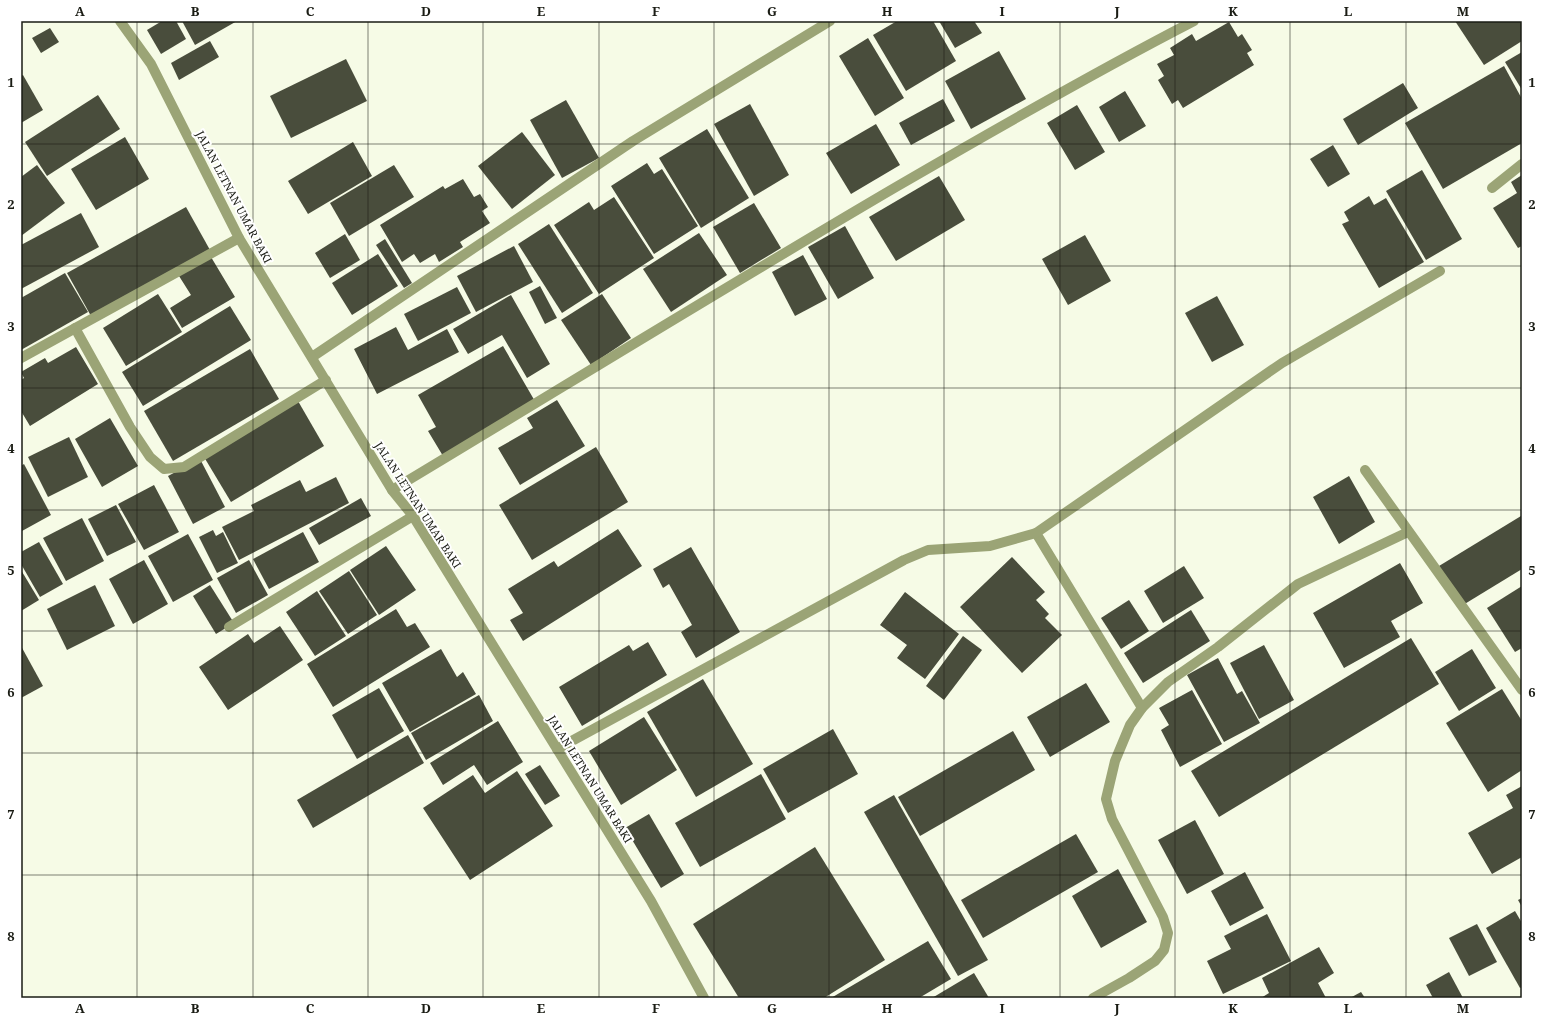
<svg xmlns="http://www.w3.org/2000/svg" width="1543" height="1019" font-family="'Noto Serif',serif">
  <rect width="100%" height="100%" fill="#f6fbe6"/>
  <!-- building -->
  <g fill="#494d3c">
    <polygon points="162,21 176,21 186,39 161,54 147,30"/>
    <polygon points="182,21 237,21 195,45"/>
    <polygon points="897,21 933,21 956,61 906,91 873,35"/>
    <polygon points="939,21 974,21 982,33 955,48"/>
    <polygon points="1455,21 1522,21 1522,41 1484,65"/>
    <polygon points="1229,22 1238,37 1242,34 1252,50 1247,53 1254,65 1183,108 1178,100 1172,104 1158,80 1164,76 1157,64 1174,55 1170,48 1192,34 1196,41"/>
    <polygon points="50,28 59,42 41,53 32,38"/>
    <polygon points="868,38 904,98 875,116 839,56"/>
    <polygon points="210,41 219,57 179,80 171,63"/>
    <polygon points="999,51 1026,99 971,129 945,81"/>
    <polygon points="1522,52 1522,90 1505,62"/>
    <polygon points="346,59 367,101 291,138 270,96"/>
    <polygon points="1504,66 1522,99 1522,143 1443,189 1405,123"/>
    <polygon points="23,75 43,110 21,123 21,76"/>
    <polygon points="1403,83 1418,108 1358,145 1343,119"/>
    <polygon points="1125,91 1146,126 1119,142 1099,107"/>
    <polygon points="98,95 120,129 47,176 25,142"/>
    <polygon points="943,99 955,121 911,145 899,123"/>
    <polygon points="566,100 599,158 562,178 530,120"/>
    <polygon points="750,104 789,175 754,196 714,124"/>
    <polygon points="1077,105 1105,152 1075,170 1047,123"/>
    <polygon points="876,124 900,165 851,194 826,153"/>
    <polygon points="707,129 749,198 701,228 659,158"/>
    <polygon points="522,132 555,175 512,209 478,166"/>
    <polygon points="125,137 149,179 96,210 71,169"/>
    <polygon points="353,142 372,176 308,214 288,181"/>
    <polygon points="1333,145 1350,174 1328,187 1310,159"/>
    <polygon points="647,163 654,174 662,169 698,226 654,254 611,186"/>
    <polygon points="37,165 65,203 21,236 21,177"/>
    <polygon points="394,165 414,197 349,236 330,203"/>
    <polygon points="1422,170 1462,239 1426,260 1386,191"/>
    <polygon points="1522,175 1522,246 1518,248 1493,208 1517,193 1511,182"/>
    <polygon points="939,176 965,220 896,261 869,217"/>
    <polygon points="463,179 474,197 480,194 488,207 482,211 490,223 460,242 463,247 439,262 435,254 420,263 414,254 402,262 380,225 443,186 445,189"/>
    <polygon points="1369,196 1374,205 1386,198 1424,262 1379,288 1342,224 1349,221 1344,212"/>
    <polygon points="614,197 654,258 599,294 554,225 589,202 594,210"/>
    <polygon points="754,203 781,248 740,273 713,227"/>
    <polygon points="186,207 210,250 91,316 67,273"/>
    <polygon points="81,213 99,247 21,289 21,245"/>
    <polygon points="549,224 593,293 562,313 518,244"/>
    <polygon points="845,226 874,278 838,299 808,247"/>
    <polygon points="699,233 727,275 671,312 643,269"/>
    <polygon points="345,234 360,260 330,278 315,253"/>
    <polygon points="1085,235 1111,281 1068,305 1042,259"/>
    <polygon points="385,239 412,283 404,288 376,245"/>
    <polygon points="514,246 533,282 476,312 457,276"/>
    <polygon points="378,254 398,286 352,315 332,283"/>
    <polygon points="803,255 827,299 795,316 772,272"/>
    <polygon points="211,257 235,297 182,328 170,308 191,295 179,276"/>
    <polygon points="65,273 88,312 21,350 21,298"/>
    <polygon points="540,286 557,318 545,324 529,292"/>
    <polygon points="457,287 471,313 418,341 404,314"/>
    <polygon points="158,294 182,332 126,366 103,328"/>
    <polygon points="602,294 631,338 591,365 561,320"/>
    <polygon points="511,295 550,364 527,378 502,335 468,354 453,329"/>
    <polygon points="1217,296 1244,345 1212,362 1185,313"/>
    <polygon points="230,306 251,340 143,406 122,372"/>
    <polygon points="396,327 408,350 447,329 459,352 377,394 354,349"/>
    <polygon points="503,346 536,403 443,456 428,431 436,427 418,395"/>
    <polygon points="76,347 98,384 30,426 21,411 21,380 24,378 21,372 45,358 48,363"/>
    <polygon points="250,349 279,399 173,461 144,411"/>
    <polygon points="557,400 585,446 520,485 498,448 533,428 527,418"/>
    <polygon points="298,401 324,446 231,502 204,457"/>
    <polygon points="110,418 138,466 102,487 75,439"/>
    <polygon points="69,437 88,477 48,497 28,457"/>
    <polygon points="596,447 628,502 532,560 499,505"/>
    <polygon points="200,459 225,507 193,524 168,476"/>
    <polygon points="24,464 51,515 22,531 21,529 21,466"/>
    <polygon points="1349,476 1375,522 1339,544 1313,497"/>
    <polygon points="336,477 349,503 239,560 222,527 254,511 251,505 300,480 306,492"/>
    <polygon points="154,485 179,532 144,550 118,504"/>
    <polygon points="361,498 371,516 319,545 309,528"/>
    <polygon points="116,505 136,542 107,556 88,519"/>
    <polygon points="1521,516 1522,569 1463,605 1439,566"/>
    <polygon points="82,518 104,561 66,581 43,538"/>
    <polygon points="618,529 642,566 523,641 510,620 523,613 508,589 554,561 558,567"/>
    <polygon points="213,530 216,536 223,532 238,563 217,573 199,537"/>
    <polygon points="303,532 319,562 269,589 253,559"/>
    <polygon points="188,534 213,580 173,602 148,556"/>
    <polygon points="39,542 63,584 40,597 21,564 21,552"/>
    <polygon points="386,546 416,590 379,615 350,570"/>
    <polygon points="691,547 740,632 696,658 681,632 692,625 669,584 663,588 653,569"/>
    <polygon points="1012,557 1045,592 1036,600 1049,614 1045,618 1062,635 1022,673 960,607"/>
    <polygon points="144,560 168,604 133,624 109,579"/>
    <polygon points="249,560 268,595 236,613 217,578"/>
    <polygon points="1400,563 1423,603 1391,621 1400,637 1344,668 1313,613"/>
    <polygon points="1184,566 1204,598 1163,623 1144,591"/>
    <polygon points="21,570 39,600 21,611"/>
    <polygon points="349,571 377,615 348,634 319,591"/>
    <polygon points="95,585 115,626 67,650 47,609"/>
    <polygon points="210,585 234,623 216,634 193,596"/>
    <polygon points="1522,586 1522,648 1515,652 1487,608"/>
    <polygon points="317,591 346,636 315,656 286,612"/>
    <polygon points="905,592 959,634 925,679 897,658 907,645 880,625"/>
    <polygon points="1129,600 1149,631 1121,649 1101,618"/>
    <polygon points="396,609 407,627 415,623 430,647 333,707 307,664"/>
    <polygon points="1191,610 1210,641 1143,683 1124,653"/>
    <polygon points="280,626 303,660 228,710 199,667 248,634 254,643"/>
    <polygon points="963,636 982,650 944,700 926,686"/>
    <polygon points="1411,638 1439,684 1219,817 1191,771"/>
    <polygon points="648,642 667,675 582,726 559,687 629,645 633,651"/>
    <polygon points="1264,645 1294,700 1259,719 1230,663"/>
    <polygon points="21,646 43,686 21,698"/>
    <polygon points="441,649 457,677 463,672 476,694 410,732 382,683"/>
    <polygon points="1472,649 1496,688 1459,711 1435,672"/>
    <polygon points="1218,658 1237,694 1242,691 1260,723 1224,742 1187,675"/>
    <polygon points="703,679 753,764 696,797 647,712"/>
    <polygon points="1086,683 1110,722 1050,757 1027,717"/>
    <polygon points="379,688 404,731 357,759 332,715"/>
    <polygon points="1502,689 1522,721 1522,770 1488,792 1446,723"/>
    <polygon points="1192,690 1222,744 1180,767 1161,730 1169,725 1159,708"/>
    <polygon points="479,695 493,721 426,760 411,733"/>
    <polygon points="644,717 677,770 621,805 589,751"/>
    <polygon points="498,721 523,762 487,785 474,765 443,785 430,763"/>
    <polygon points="833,729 858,774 788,813 763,769"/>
    <polygon points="1013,731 1035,770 920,836 898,797"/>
    <polygon points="408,735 424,763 313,828 297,800"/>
    <polygon points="540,765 560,796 545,805 525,774"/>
    <polygon points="517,771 553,826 470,880 423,808 473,775 485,793"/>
    <polygon points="761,774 786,819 700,867 675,823"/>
    <polygon points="1522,786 1522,857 1492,874 1468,833 1513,808 1506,795"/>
    <polygon points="894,795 988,960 958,976 864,812"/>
    <polygon points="649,814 684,874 661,888 625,828"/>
    <polygon points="1195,820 1224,874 1187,894 1158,840"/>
    <polygon points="1076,834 1098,872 983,938 961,900"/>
    <polygon points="815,847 885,960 824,998 739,998 693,924"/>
    <polygon points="1118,869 1147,922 1101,948 1072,896"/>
    <polygon points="1245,872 1264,908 1230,926 1211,891"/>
    <polygon points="1522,898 1522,907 1518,900"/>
    <polygon points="1515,911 1522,923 1522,987 1520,988 1486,928"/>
    <polygon points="1267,914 1291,961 1223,994 1207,961 1231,949 1224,936"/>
    <polygon points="1477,924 1497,962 1469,976 1449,938"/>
    <polygon points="928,941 951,979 919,998 831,998"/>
    <polygon points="1319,947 1334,973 1318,983 1326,998 1261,998 1269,993 1262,978"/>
    <polygon points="1449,972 1463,998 1433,998 1426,985"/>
    <polygon points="974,973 989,998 932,998"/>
    <polygon points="1361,992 1365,998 1350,998"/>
  </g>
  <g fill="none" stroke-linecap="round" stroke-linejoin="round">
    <!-- service -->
    <polyline stroke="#9ba476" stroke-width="10" points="1036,533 1142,708"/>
    <!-- minor -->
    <g stroke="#9ba476" stroke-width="10">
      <polyline points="1492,188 1522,164"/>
      <polyline points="75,328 130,427 150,457 164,469 184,467 326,380"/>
      <polyline points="312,357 633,141 830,21"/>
      <polyline points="21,358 239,238"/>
      <polyline points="1365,470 1522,690"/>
      <path d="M392,490C560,389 727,286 896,187C994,130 1093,73 1194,21"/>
      <polyline points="229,627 413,516"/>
      <polyline points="557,749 904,560 928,550 990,546 1036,533 1282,363 1440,271"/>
      <polyline points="1093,998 1129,978 1155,961 1164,950 1168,933 1163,917 1112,819 1106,799 1115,761 1130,725 1142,708 1168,682 1218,647 1298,584 1408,532"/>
    </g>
    <!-- tertiary -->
    <polyline stroke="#9ba476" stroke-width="10" points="120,21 151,64 239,238 392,490 413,516 651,901 704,998"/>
  </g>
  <!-- grid -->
  <path fill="none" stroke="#1a1c14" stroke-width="1" stroke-opacity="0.55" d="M137,21V998M253,21V998M368,21V998M483,21V998M599,21V998M714,21V998M829,21V998M944,21V998M1060,21V998M1175,21V998M1290,21V998M1406,21V998M21,144H1522M21,266H1522M21,388H1522M21,510H1522M21,631H1522M21,753H1522M21,875H1522"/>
  <g text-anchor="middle" stroke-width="4" stroke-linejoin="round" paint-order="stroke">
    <!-- street labels -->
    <g font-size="11" fill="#1a1c14" stroke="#fff">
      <text transform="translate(234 197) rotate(62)" y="4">JALAN LETNAN UMAR BAKI</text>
      <text transform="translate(418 505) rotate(57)" y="4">JALAN LETNAN UMAR BAKI</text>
      <text transform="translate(590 779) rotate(58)" y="4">JALAN LETNAN UMAR BAKI</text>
    </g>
  </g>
  <!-- border -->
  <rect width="1543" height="1019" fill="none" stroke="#ffffff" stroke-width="44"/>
  <rect x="22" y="22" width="1499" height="975" fill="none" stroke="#1a1c14" stroke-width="1.5"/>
  <g font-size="13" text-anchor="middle" font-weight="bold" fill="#1a1c14">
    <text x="80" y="16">A</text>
    <text x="195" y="16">B</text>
    <text x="310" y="16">C</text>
    <text x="426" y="16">D</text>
    <text x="541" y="16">E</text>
    <text x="656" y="16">F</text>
    <text x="772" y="16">G</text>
    <text x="887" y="16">H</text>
    <text x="1002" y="16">I</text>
    <text x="1117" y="16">J</text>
    <text x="1233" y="16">K</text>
    <text x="1348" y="16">L</text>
    <text x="1463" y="16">M</text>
    <text x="11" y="87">1</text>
    <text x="1532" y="87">1</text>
    <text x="11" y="209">2</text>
    <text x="1532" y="209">2</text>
    <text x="11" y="331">3</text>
    <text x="1532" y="331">3</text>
    <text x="11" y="453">4</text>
    <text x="1532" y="453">4</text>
    <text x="11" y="575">5</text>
    <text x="1532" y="575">5</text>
    <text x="11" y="697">6</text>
    <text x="1532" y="697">6</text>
    <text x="11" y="819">7</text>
    <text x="1532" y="819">7</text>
    <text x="11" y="941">8</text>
    <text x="1532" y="941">8</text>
    <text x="80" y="1013">A</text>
    <text x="195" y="1013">B</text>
    <text x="310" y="1013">C</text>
    <text x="426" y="1013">D</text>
    <text x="541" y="1013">E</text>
    <text x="656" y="1013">F</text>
    <text x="772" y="1013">G</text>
    <text x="887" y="1013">H</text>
    <text x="1002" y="1013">I</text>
    <text x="1117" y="1013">J</text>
    <text x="1233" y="1013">K</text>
    <text x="1348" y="1013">L</text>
    <text x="1463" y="1013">M</text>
  </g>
</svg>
